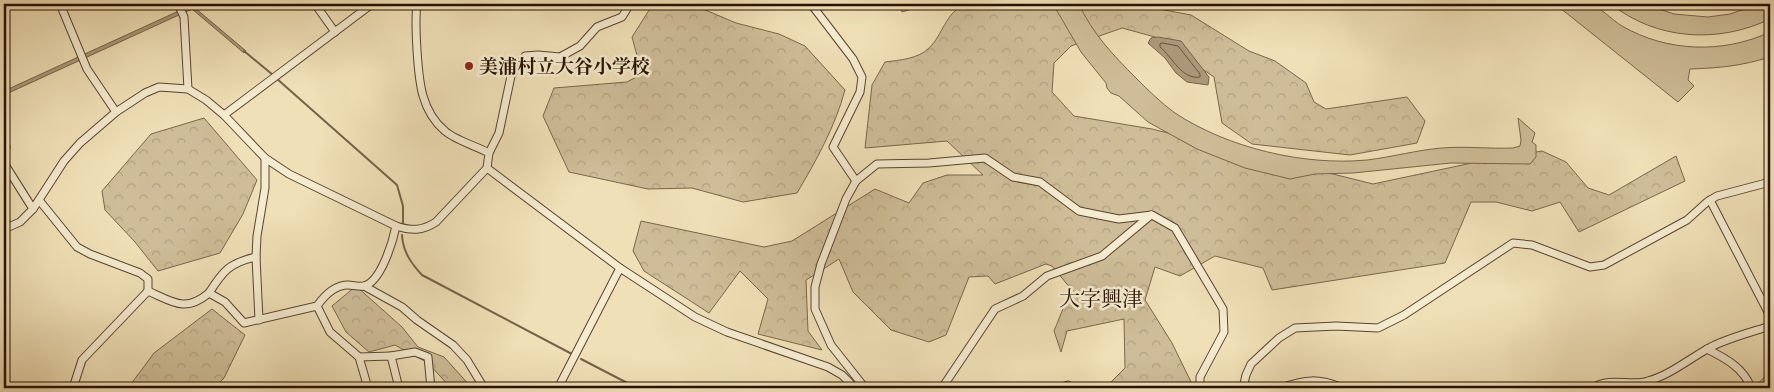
<svg xmlns="http://www.w3.org/2000/svg" width="1774" height="392" font-family="'IM FELL Double Pica','Noto Serif JP',serif">
  <defs>
    <pattern id="forest-crowns" width="20" height="18" patternUnits="userSpaceOnUse" patternTransform="scale(1.25)"><rect width="20" height="18" fill="#cebd98"/><path d="M2 6a3 3 0 1 1 6 0M12 15a3 3 0 1 1 6 0" fill="none" stroke="#b1a181"/></pattern>
  </defs>
  <rect width="100%" height="100%" fill="#f0e0b7"/>
  <filter id="stains"><feTurbulence type="fractalNoise" baseFrequency=".004" numOctaves="4"/><feColorMatrix values="0 0 0 0 .2 0 0 0 0 .09 0 0 0 0 .02 0 0 0 .5 -.17"/></filter>
  <radialGradient id="worn" r=".72"><stop offset=".6" stop-color="#630" stop-opacity="0"/><stop offset="1" stop-color="#630" stop-opacity=".3"/></radialGradient>
  <!-- forest -->
  <g fill="url(#forest-crowns)" stroke="#7a664c">
    <path d="M653,4H695L696,6L736,23L779,34L805,46L845,90C835,127 816,161 797,193L743,202L692,188L648,189L569,172L543,116L554,88L627,82L642,74L632,37Z"/>
    <polygon points="898,4 927,4 902,12"/>
    <path d="M965,4H1133L1191,15L1249,51L1275,61L1306,83L1314,102L1326,109L1407,97L1425,121L1417,143L1350,155L1252,144L1222,123L1214,77L1155,37L1122,28L1071,46L1054,63L1052,92L1074,116L1152,129L1373,184L1486,160L1542,151L1566,162L1588,188L1609,195L1676,156L1685,181L1579,232L1560,202L1532,211L1496,202H1471L1445,263L1272,290L1263,268L1215,256L1180,276L1155,267L1145,300L1172,343L1194,388H1105L1125,368L1124,319L1067,331L1061,352L1054,331L1071,289L1052,266L1046,264L995,284L988,276L969,277L946,335L929,342L891,330L853,292L839,259L806,280L808,331L822,350L758,334L768,299L740,271L709,313L644,271L633,251L641,221L764,247L792,241L875,189L909,203L923,183L947,175H983L947,141L865,148L872,85L885,62C900,60 918,59 929,48C943,35 945,13 965,4Z"/>
    <polygon points="204,118 257,180 243,214 220,253 158,271 135,242 105,210 102,191 151,134"/>
    <polygon points="356,286 402,327 418,347 444,357 472,388 451,388 428,363 395,345 369,352 346,332 332,306"/>
    <polygon points="212,309 245,335 224,378 214,388 128,388 154,353"/>
    <polygon points="1770,369 1770,388 1754,388 1769,372"/>
  </g>
  <!-- pitch -->
  <g fill="#cebd98" stroke="#7a664c">
    <path d="M1053,4H1079C1092,33 1113,55 1136,78C1148,90 1161,103 1175,113C1228,148 1304,166 1367,160C1392,157 1417,150 1442,148C1466,146 1490,149 1513,148L1520,146L1521,140L1518,118L1535,133L1532,142L1536,145V157L1530,164L1451,163L1353,173L1315,174L1290,179L1245,168L1197,149L1148,122L1119,96L1111,93L1107,88L1106,83L1081,52Z"/>
    <path d="M1555,4C1567,4 1579,2 1590,4C1598,5 1613,21 1622,26C1667,52 1723,54 1770,32V57C1741,66 1720,68 1690,69L1688,80L1694,86L1678,102Z"/>
    <path d="M1611,4H1645L1674,14L1708,17L1730,14L1759,4H1770V19C1718,44 1656,40 1611,4Z"/>
  </g>
  <!-- water -->
  <g fill="#ab9979" stroke="#766249">
    <polygon points="194,4 199,4 195,8 246,51 244,53 192,9 4,95 4,91"/>
    <polygon points="1158,37 1181,41 1209,77 1208,85 1187,82 1176,73 1165,58 1148,43 1151,38"/>
  </g>
  <g fill="none" stroke-linecap="round" stroke-linejoin="round">
    <!-- shore -->
    <path stroke="#68543c" stroke-width="1" d="M1163,43L1178,46L1200,74V77C1182,80 1172,57 1160,47V44Z"/>
    <!-- stream -->
    <g stroke="#766249" stroke-width="2">
      <polyline points="244,51 273,75"/>
      <polyline points="276,78 397,185 403,206 403,223"/>
      <path d="M402,235C403,252 411,263 422,275L572,354"/>
      <polyline points="581,359 637,388"/>
    </g>
    <!-- minor casing -->
    <g stroke="#58442e" stroke-width="9">
      <g id="minor">
        <polyline points="60,4 87,69 116,112"/>
        <polyline points="178,4 184,17 188,89"/>
        <polyline points="315,4 335,32"/>
        <path d="M417,4C415,19 416,34 417,50C419,79 420,110 445,131C455,140 476,146 489,153"/>
        <polyline points="811,4 853,59 862,77 860,92 833,147 856,181"/>
        <polyline points="224,115 372,4"/>
        <polyline points="4,142 6,147 4,155"/>
        <polyline points="4,163 33,209"/>
        <polyline points="487,168 620,268 695,317 727,332 828,367 842,375 855,388"/>
        <polyline points="39,200 77,247 90,254 140,273 148,279 148,291"/>
        <polyline points="1710,200 1770,316"/>
        <path d="M4,229L20,222L33,209L64,161L80,143L116,112L145,93L159,87L188,89L206,100L224,115L265,158L289,174L396,226C412,231 422,231 436,222L487,168L489,153L499,133L511,76L525,56L538,55L560,57L580,46L597,27L622,17L630,4"/>
        <polyline points="364,286 402,307 417,320 453,345 467,360 484,388"/>
        <path d="M209,293C223,271 229,263 256,257"/>
        <polyline points="259,320 256,257 257,236 265,188 265,158"/>
        <path d="M1707,349C1725,358 1744,368 1751,388"/>
        <polyline points="391,356 415,352 428,357 431,388"/>
        <polyline points="359,357 391,356 399,388"/>
        <path d="M73,388L82,360L148,291C173,302 185,313 209,293L225,302L244,323L317,306"/>
        <path d="M368,388L359,357L330,332L317,306C324,296 335,285 348,285C353,285 359,287 364,286C381,282 393,241 396,226"/>
        <polyline points="558,388 620,268"/>
        <polyline points="865,388 831,345 815,309 815,287 821,264 846,199 856,181 877,164 929,163 985,158 1013,177 1040,182 1079,211 1119,219 1152,215 1175,228 1223,309 1224,332 1200,377 1200,385 1209,388"/>
        <polyline points="942,388 995,309 1023,296 1047,276 1102,256 1151,215"/>
        <polyline points="1059,388 1068,385"/>
        <polyline points="1243,388 1246,375 1251,364 1279,338 1295,328 1336,326 1378,328 1404,315 1513,243 1532,245 1590,267 1604,265 1687,220 1707,202 1717,196 1770,182"/>
        <path d="M1281,388C1305,379 1318,378 1343,388"/>
        <path d="M1592,388C1612,376 1630,387 1648,381C1670,375 1689,359 1709,348C1725,339 1752,332 1770,326"/>
      </g>
    </g>
    <!-- minor -->
    <use href="#minor" stroke="#f5ebd0" stroke-width="7"/>
  </g>
  <!-- markers -->
  <circle fill="#8f2418" stroke="#f5ebd0" stroke-width="2" cx="469" cy="66" r="5"/>
  <g text-anchor="middle" stroke-width="5" stroke-linejoin="round" paint-order="stroke">
    <!-- poi labels -->
    <g font-size="19" font-weight="bold" fill="#261000" stroke="#f5ebd0" text-anchor="start">
      <text x="479" y="73">美浦村立大谷小学校</text>
    </g>
    <!-- quarter labels -->
    <g font-size="21" fill="#261000" stroke="#f5ebd0">
      <text x="1101" y="306">大字興津</text>
    </g>
  </g>
  <!-- margin -->
  <rect width="1774" height="392" fill="none" stroke="#f0e0b7" stroke-width="20"/>
  <rect x="5" y="5" width="1764" height="382" fill="none" stroke="#261000" stroke-width="2.5"/>
  <rect x="10" y="10" width="1754" height="372" fill="none" stroke="#261000"/>
  <rect width="100%" height="100%" filter="url(#stains)"/>
  <rect width="100%" height="100%" fill="url(#worn)"/>
</svg>
